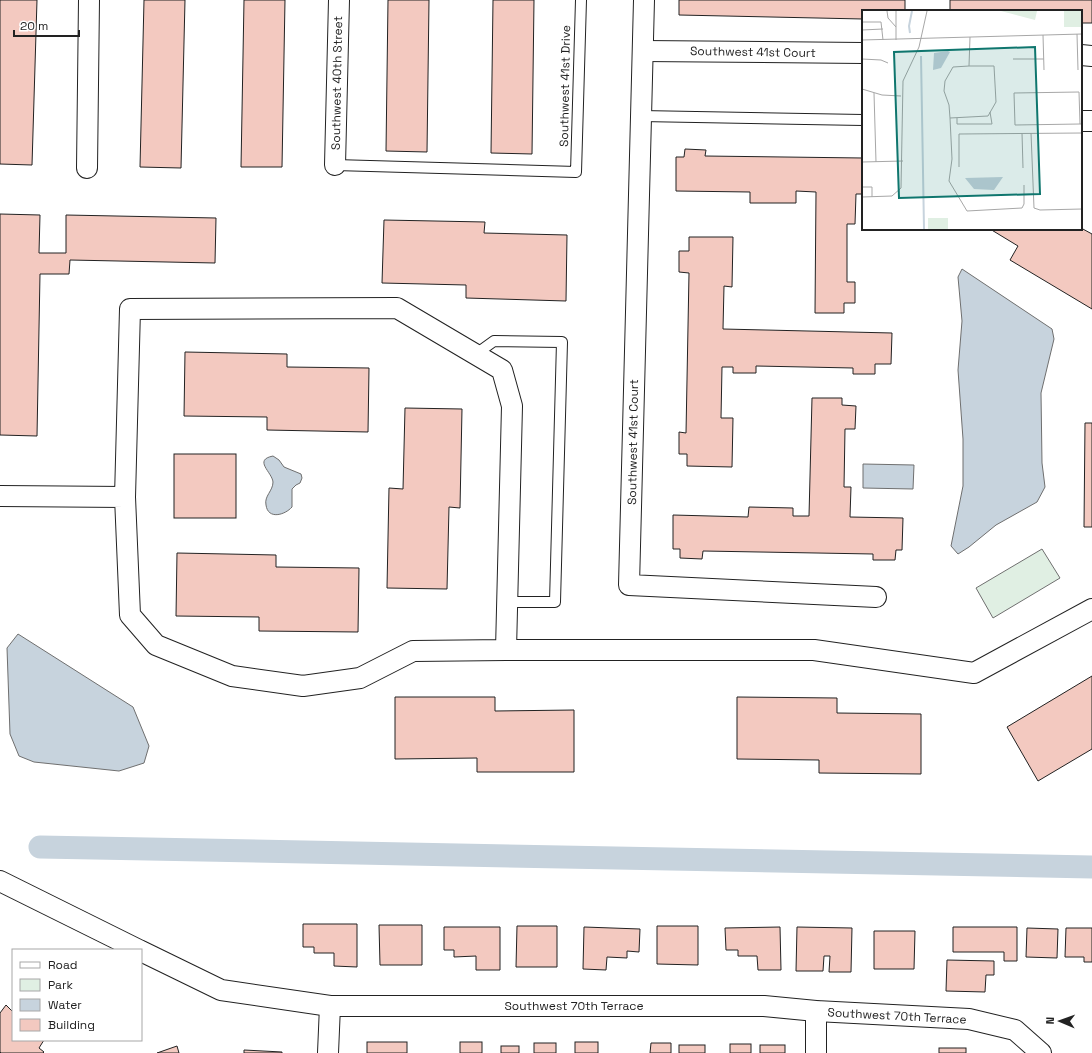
<svg xmlns="http://www.w3.org/2000/svg" width="1092" height="1053" font-family="'Space Grotesk',sans-serif">
  <rect width="100%" height="100%" fill="#fff"/>
  <!-- green -->
  <polygon fill="#e0efe3" stroke="#6f6f6f" points="1042,549 1060,578 993,618 976,588"/>
  <!-- water -->
  <g fill="#c7d3dd" stroke="#6f6f6f">
    <polygon points="962,269 1052,329 1054,339 1041,393 1042,463 1045,487 1037,502 996,525 969,547 958,554 951,546 963,486 963,439 958,370 962,321 958,277"/>
    <path d="M273,456L279,460L284,467L301,474L302,478L300,483L296,485L292,489V507C285,515 268,520 266,505C264,496 273,491 273,482C272,472 253,460 273,456Z"/>
    <polygon points="863,464 914,465 913,489 863,488"/>
    <polygon points="18,634 133,707 149,746 144,763 119,771 34,762 19,756 10,734 7,648"/>
  </g>
  <g fill="none" stroke-linecap="round" stroke-linejoin="round">
    <!-- canal -->
    <polyline stroke="#c7d3dd" stroke-width="23" points="40,847 1092,867"/>
  </g>
  <!-- building -->
  <g fill="#f3c9c0" stroke="#222">
    <polygon points="0,0 37,0 32,165 0,164"/>
    <polygon points="144,0 185,0 181,168 140,167"/>
    <polygon points="244,0 285,0 282,167 241,167"/>
    <polygon points="388,0 429,0 427,152 386,151"/>
    <polygon points="493,0 534,0 532,154 491,153"/>
    <polygon points="679,0 905,0 905,11 863,11 863,19 679,15"/>
    <polygon points="950,0 1092,0 1092,23 1081,23 1081,11 950,11"/>
    <polygon points="685,149 706,150 705,156 863,158 863,194 856,194 855,224 847,224 847,282 855,282 855,303 844,303 844,313 815,313 816,192 796,191 796,203 750,203 750,192 676,191 676,157 684,157"/>
    <polygon points="0,214 40,215 39,253 66,253 66,215 216,218 215,263 70,260 69,274 40,274 37,436 0,435"/>
    <polygon points="384,220 485,222 484,233 567,235 566,301 466,298 466,285 382,283"/>
    <polygon points="1081,228 1092,234 1092,309 1010,260 1018,246 990,229 1081,229"/>
    <polygon points="689,237 733,237 732,287 724,286 723,329 892,333 891,364 875,364 875,374 853,374 853,368 756,366 756,373 733,373 733,367 722,367 721,418 733,418 732,467 687,466 687,454 679,454 679,432 686,433 689,273 679,272 679,251 689,251"/>
    <polygon points="185,352 287,354 287,367 369,368 368,432 267,430 267,417 184,416"/>
    <polygon points="812,398 842,398 842,405 856,406 855,429 845,429 844,487 851,487 850,517 903,518 902,550 896,550 895,560 873,560 873,554 703,551 702,559 680,558 680,549 673,549 673,515 748,517 749,507 793,508 793,516 809,516"/>
    <polygon points="405,408 462,409 460,508 449,507 447,589 387,588 389,488 403,489"/>
    <polygon points="1085,423 1092,423 1092,527 1084,527"/>
    <rect x="174" y="454" width="62" height="64"/>
    <polygon points="177,553 276,555 276,567 359,568 358,632 259,631 259,617 176,616"/>
    <polygon points="1092,676 1092,749 1038,781 1007,727"/>
    <polygon points="395,697 495,697 495,711 574,710 574,772 477,772 477,758 395,759"/>
    <polygon points="737,697 837,698 837,713 921,714 921,774 819,773 819,760 737,759"/>
    <polygon points="303,924 357,924 357,967 334,966 334,953 314,953 314,947 303,947"/>
    <polygon points="379,925 422,925 422,965 380,965"/>
    <polygon points="517,926 557,926 557,967 516,967"/>
    <polygon points="657,926 698,926 698,965 657,964"/>
    <polygon points="444,927 500,927 500,970 476,970 476,956 454,957 454,950 444,950"/>
    <polygon points="584,927 640,929 639,952 627,951 627,958 607,957 606,970 583,969"/>
    <polygon points="780,927 781,970 758,970 757,956 738,956 738,950 726,950 725,928"/>
    <polygon points="797,927 852,928 851,972 829,972 830,956 824,956 823,971 796,971"/>
    <polygon points="953,927 1017,927 1017,961 1004,961 1004,952 953,952"/>
    <polygon points="1027,928 1058,929 1057,958 1026,957"/>
    <polygon points="1066,928 1092,928 1092,962 1084,962 1084,957 1065,957"/>
    <polygon points="874,931 915,931 914,969 874,969"/>
    <polygon points="947,960 994,961 994,975 986,975 985,992 946,991"/>
    <polygon points="6,1005 13,1012 13,1040 44,1040 39,1048 44,1052 43,1053 1,1053 0,1052 0,1013"/>
    <rect x="367" y="1042" width="40" height="11"/>
    <rect x="460" y="1042" width="22" height="11"/>
    <rect x="575" y="1042" width="23" height="11"/>
    <rect x="534" y="1043" width="22" height="10"/>
    <polygon points="651,1043 671,1043 671,1053 650,1053"/>
    <rect x="730" y="1044" width="21" height="9"/>
    <rect x="679" y="1045" width="26" height="8"/>
    <rect x="760" y="1045" width="25" height="8"/>
    <polygon points="177,1046 179,1053 157,1053"/>
    <rect x="501" y="1046" width="18" height="7"/>
    <rect x="939" y="1048" width="27" height="5"/>
    <polygon points="244,1050 282,1052 282,1053 244,1053"/>
  </g>
  <g fill="none" stroke-linecap="round" stroke-linejoin="round">
    <!-- lane casing -->
    <g stroke="#222" stroke-width="12">
      <g id="lane">
        <polyline points="641,116 863,120"/>
        <polyline points="335,165 576,172 581,0"/>
        <polyline points="476,354 494,341 562,342 555,602 507,602"/>
      </g>
    </g>
    <!-- street casing -->
    <g stroke="#222" stroke-width="22">
      <g id="street">
        <polyline points="644,0 629,585 876,597"/>
        <polyline points="643,51 863,53"/>
        <polyline points="1081,55 1092,56"/>
        <polyline points="1081,121 1092,121"/>
        <polyline points="335,165 339,0"/>
        <polyline points="87,168 89,0"/>
        <polyline points="0,496 125,497 130,615 156,645 232,676 303,686 360,678 413,651 506,650 512,406 502,370 397,308 130,309 125,497"/>
        <polyline points="506,650 814,650 974,673 1092,609"/>
        <polyline points="0,881 139,950"/>
        <polyline points="141,951 221,990 330,1006 764,1006 816,1011 969,1019 1015,1030 1041,1053"/>
        <polyline points="328,1053 330,1006"/>
        <polyline points="816,1053 816,1011"/>
      </g>
    </g>
    <!-- lane -->
    <use href="#lane" stroke="#fff" stroke-width="10"/>
    <!-- street -->
    <use href="#street" stroke="#fff" stroke-width="20"/>
  </g>
  <g text-anchor="middle" stroke-width="3" stroke-linejoin="round" paint-order="stroke">
    <!-- street labels -->
    <g font-size="12" fill="#222" stroke="#fff">
      <text transform="translate(753 52) rotate(1)" y="4">Southwest 41st Court</text>
      <text transform="translate(337 83) rotate(-89)" y="4">Southwest 40th Street</text>
      <text transform="translate(565 86) rotate(-89)" y="4">Southwest 41st Drive</text>
      <text transform="translate(633 442) rotate(-89)" y="4">Southwest 41st Court</text>
      <text x="574" y="1010">Southwest 70th Terrace</text>
      <text transform="translate(897 1016) rotate(3)" y="4">Southwest 70th Terrace</text>
    </g>
  </g>
  <!-- overview -->
  <g transform="translate(862 10)">
    <rect width="220" height="220" fill="#fff"/>
    <path d="M139,1H175L173,10ZM202,1H220V17H202ZM66,208H86V219H66Z" fill="#e0efe3"/>
    <path d="M86,41L88,42L79,58L71,60L72,43ZM141,167L132,180L112,179L103,168Z" fill="#c7d3dd"/>
    <path fill="none" stroke="#c7d3dd" stroke-width="2" d="M48,23L47,16L50,1M59,46L62,219"/>
    <path fill="none" stroke="#a7a7a7" stroke-width="1" d="M25,1L26,8L34,17M34,1V30M0,12H19L21,30M0,20L21,19M215,24L216,60M181,25L182,60M0,30L220,24M0,49L19,50L26,53M151,49H182M107,56H132L134,92L126,106L88,108L87,95L82,81L83,71L91,57L107,56L108,27M0,79L20,85L39,86M12,83L14,152M88,108L90,149L87,171L105,201L160,198L162,194V175M95,108V114H130L128,102M218,114L217,82L152,83L153,115L218,114H220M160,123L161,158M169,123L172,198L178,200L220,199M0,152L41,151M97,157V124L220,123M0,177H10V187M0,187L30,186L39,178L41,71L57,37L65,1"/>
    <path fill="#0f766e" fill-opacity="0.15" stroke="#0f766e" stroke-width="2" d="M173,37L178,184L37,188L32,42Z"/>
    <rect width="220" height="220" fill="none" stroke="#222" stroke-width="2"/>
  </g>
  <!-- legend -->
  <rect x="12" y="949" width="130" height="92" fill="#ffffff" stroke="#a7a7a7"/>
  <rect x="20" y="962" width="20" height="6" fill="#ffffff" stroke="#a7a7a7"/>
  <text x="48" y="969" font-size="12" fill="#222222">Road</text>
  <rect x="20" y="979" width="20" height="12" fill="#e0efe3" stroke="#a7a7a7"/>
  <text x="48" y="989" font-size="12" fill="#222222">Park</text>
  <rect x="20" y="999" width="20" height="12" fill="#c7d3dd" stroke="#a7a7a7"/>
  <text x="48" y="1009" font-size="12" fill="#222222">Water</text>
  <rect x="20" y="1019" width="20" height="12" fill="#f3c9c0" stroke="#a7a7a7"/>
  <text x="48" y="1029" font-size="12" fill="#222222">Building</text>
  <!-- north arrow -->
  <g transform="translate(1060 1021) rotate(272)" stroke="#ffffff" stroke-width="3" paint-order="stroke">
  <path d="M0-3L7 15L0 10L-7 15Z" fill="#222222"/>
  <text y="-6" font-size="11" font-weight="bold" text-anchor="middle" fill="#222222">N</text>
  </g>
  <!-- scale -->
  <path d="M14 30v6h65v-6" fill="none" stroke="#222222" stroke-width="2"/>
  <text x="20" y="30" font-size="12" fill="#222222" stroke="#ffffff" stroke-width="3" paint-order="stroke">20 m</text>
</svg>
